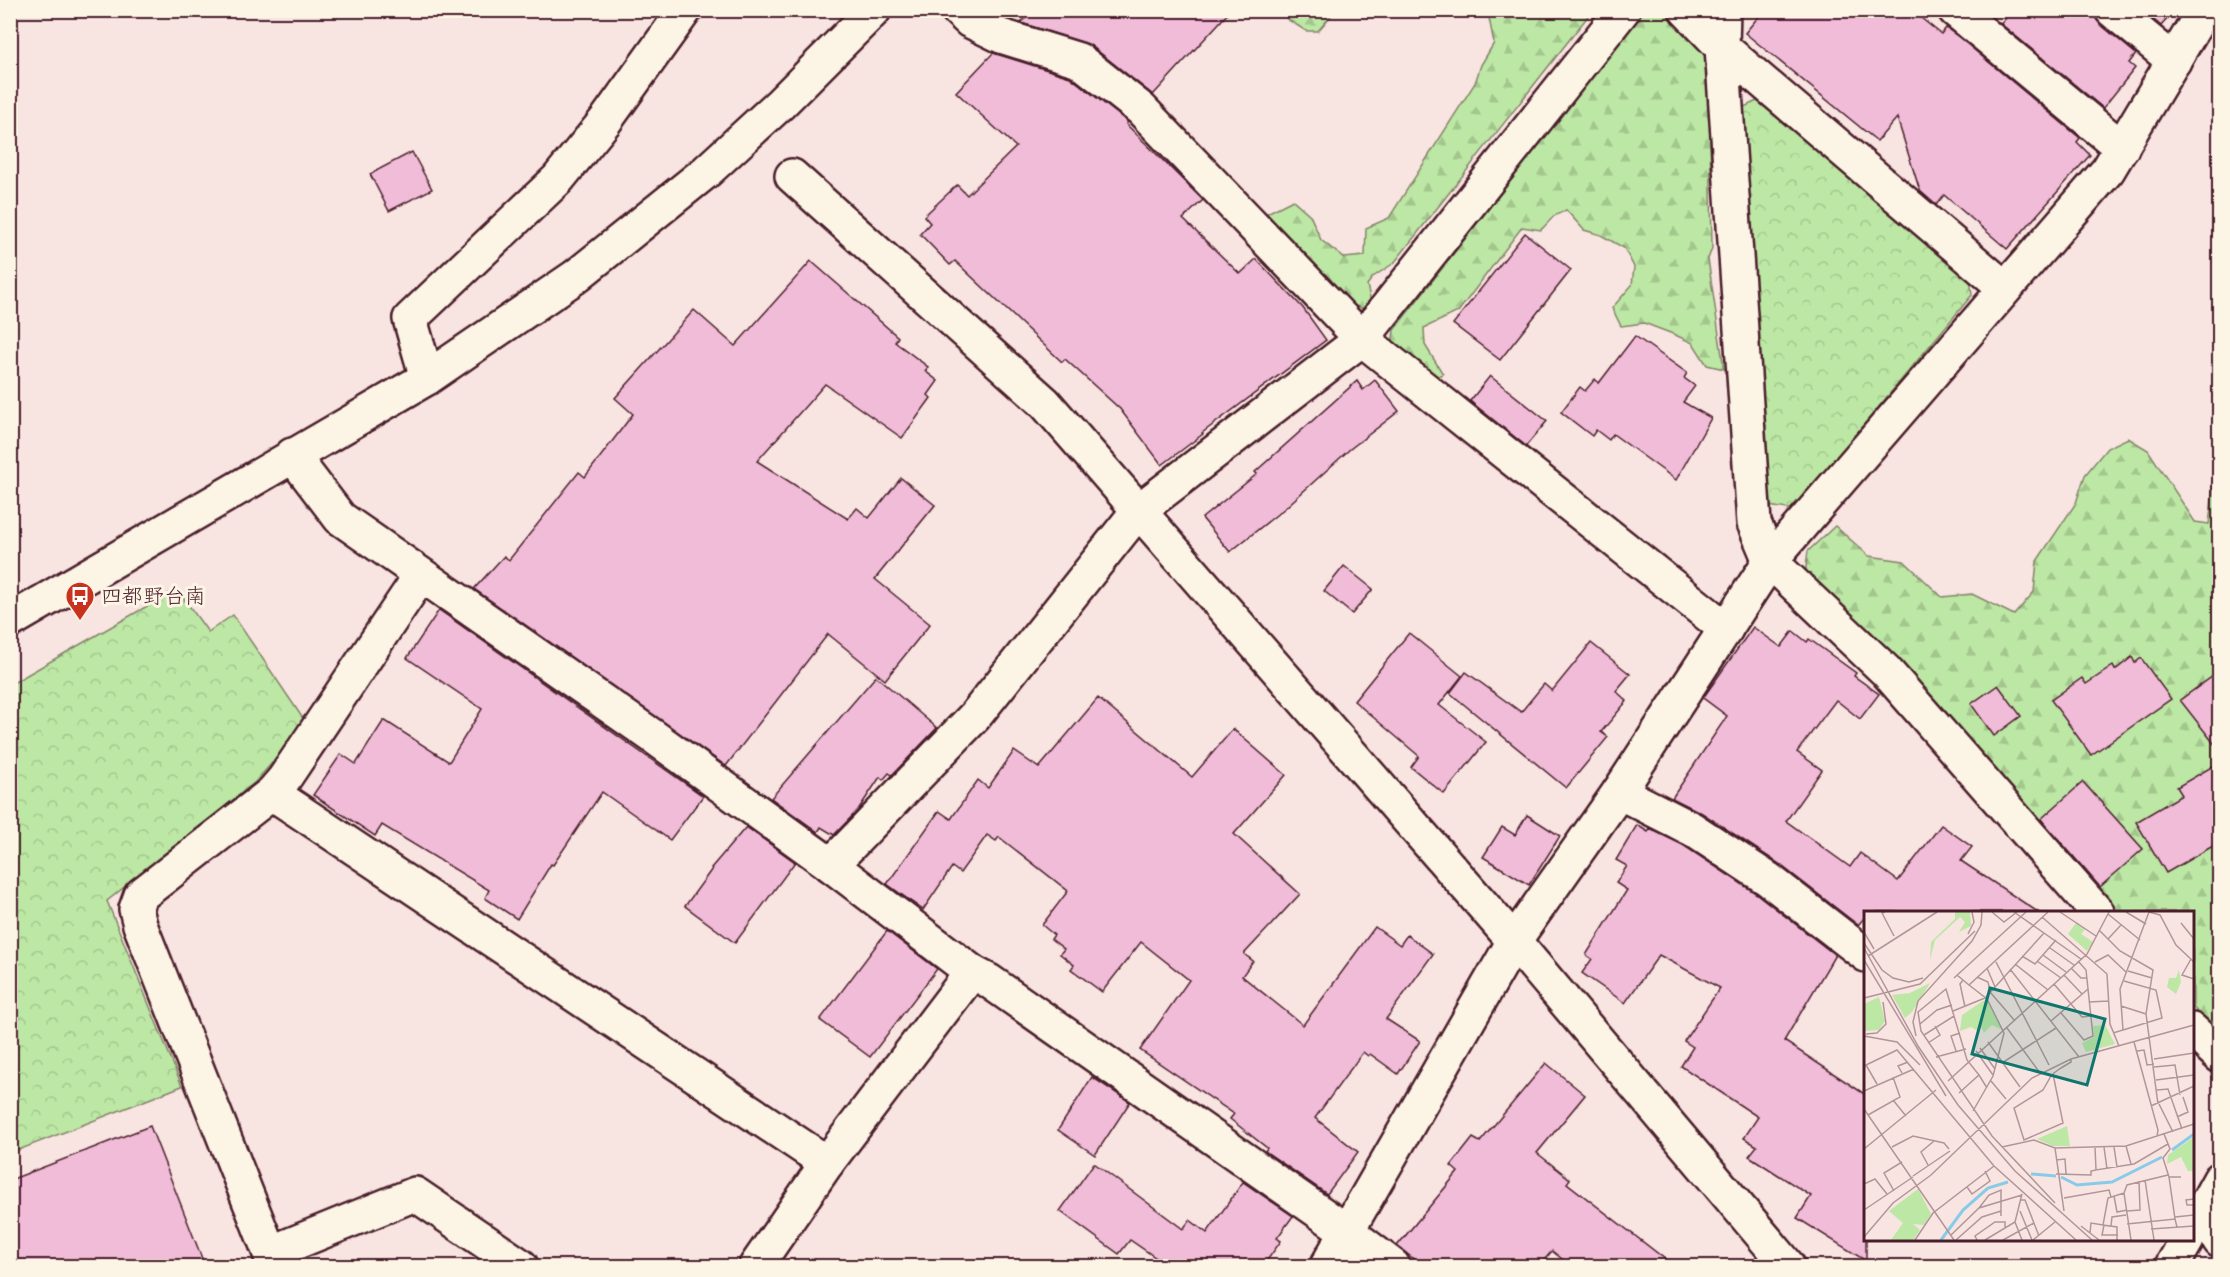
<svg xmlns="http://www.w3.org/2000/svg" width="2230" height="1277" font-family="'Architects Daughter','Klee One',sans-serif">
  <defs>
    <pattern id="forest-firs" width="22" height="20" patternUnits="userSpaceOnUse" patternTransform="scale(1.5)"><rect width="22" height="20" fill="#bce7a4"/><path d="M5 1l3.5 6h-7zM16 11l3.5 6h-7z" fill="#a3c68d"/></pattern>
    <pattern id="park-crowns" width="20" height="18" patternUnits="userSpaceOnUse" patternTransform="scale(1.5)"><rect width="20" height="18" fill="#bce7a4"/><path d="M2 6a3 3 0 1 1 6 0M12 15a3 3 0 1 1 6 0" fill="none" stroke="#a3c68d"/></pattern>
  </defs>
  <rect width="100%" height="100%" fill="#f8e4e1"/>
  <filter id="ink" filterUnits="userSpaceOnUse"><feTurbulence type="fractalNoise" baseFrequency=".0167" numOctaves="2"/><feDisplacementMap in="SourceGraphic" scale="12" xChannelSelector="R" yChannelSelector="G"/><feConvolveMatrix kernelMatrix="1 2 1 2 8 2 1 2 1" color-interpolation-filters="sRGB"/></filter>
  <g filter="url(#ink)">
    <!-- forest -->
    <g fill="url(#forest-firs)" stroke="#838368" stroke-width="1.5">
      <polygon points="1286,11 1286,10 1335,11 1318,31 1306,31 1287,19"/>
      <polygon points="1498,11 1592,11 1394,263 1373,277 1367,285 1371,302 1363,309 1341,300 1283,236 1267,213 1293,200 1310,215 1321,240 1344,258 1365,256 1366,228 1389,218 1475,83 1481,65 1494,43 1489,18"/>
      <polygon points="1646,11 1661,11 1697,33 1702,43 1709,71 1712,248 1708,259 1724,369 1707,365 1693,343 1673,334 1644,323 1621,326 1612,308 1632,285 1634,267 1624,248 1601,235 1584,230 1566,210 1554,216 1541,230 1522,227 1458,312 1424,328 1425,345 1443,374 1428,382 1391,354 1394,330 1515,175 1633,14"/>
      <polygon points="2128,438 2148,450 2195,522 2209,524 2215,473 2219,464 2219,1035 2204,1021 2193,1007 2192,912 2110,912 1805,575 1808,551 1835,526 1869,556 1904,561 1942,597 1972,594 2014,615 2034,592 2037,561 2076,503 2085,475 2107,448"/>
    </g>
    <!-- park -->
    <g fill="url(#park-crowns)" stroke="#838368" stroke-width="1.5">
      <polygon points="1757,101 1970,277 1972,295 1793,510 1763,505 1744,107"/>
      <polygon points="177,589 208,632 233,615 304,720 287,746 255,782 107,901 182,1086 11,1153 11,684"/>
    </g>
    <!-- building -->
    <g fill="#f0bcd8" stroke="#4a1f2b" stroke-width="1.5">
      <polygon points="1033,10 1231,10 1153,95 1090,45 1021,23"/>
      <polygon points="1764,10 1911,10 1941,34 1946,28 1960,38 2080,138 2077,142 2090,155 2007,249 1944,195 1936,205 1920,191 1897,118 1877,141 1745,33"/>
      <polygon points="2012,10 2094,10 2095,17 2100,24 2136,54 2129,63 2135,68 2103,108 2001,24"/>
      <polygon points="2142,10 2175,10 2161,26"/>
      <polygon points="993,53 1070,77 1128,122 1126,124 1203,200 1183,219 1240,274 1256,259 1303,308 1326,340 1202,433 1203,434 1162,465 1120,409 1065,359 1062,362 955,261 950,265 920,234 930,223 924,216 957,185 967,195 1016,147 956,92"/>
      <polygon points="412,152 432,189 389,211 370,174"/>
      <polygon points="1525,233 1571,270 1500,360 1453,324"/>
      <polygon points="811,261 898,337 895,342 928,367 925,371 938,381 928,395 931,398 902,438 825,384 757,461 848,519 857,508 869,518 901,478 935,505 875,579 930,624 885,680 828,634 726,766 474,589 504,556 509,560 579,472 585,477 633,414 615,398 694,310 735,346"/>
      <polygon points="1635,336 1687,373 1684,378 1695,386 1683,402 1711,418 1676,480 1613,434 1609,440 1596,430 1592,436 1561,412 1580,387 1585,391 1595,379 1599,383"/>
      <polygon points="1490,376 1547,421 1526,446 1470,401"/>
      <polygon points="1375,380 1399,411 1350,449 1285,508 1230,552 1202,518 1257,474 1255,472 1357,381 1363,390"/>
      <polygon points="1344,566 1373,589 1352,614 1324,591"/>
      <polygon points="439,610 703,796 670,840 602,792 553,865 551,864 517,919 485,898 489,890 382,825 375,836 313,795 341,754 356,764 384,720 449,762 482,709 407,658"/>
      <polygon points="1753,627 1781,647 1793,631 1807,642 1809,639 1856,673 1854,676 1879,694 1860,719 1836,700 1797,752 1822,770 1786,821 1850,867 1860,853 1898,881 1941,825 1972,847 1961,861 2038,912 1866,912 1866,916 1858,925 1778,863 1702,813 1672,798 1727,716 1703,698"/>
      <polygon points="1409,633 1462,676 1439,705 1486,742 1444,794 1411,767 1419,756 1354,701"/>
      <polygon points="1591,643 1630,674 1616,691 1627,701 1601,732 1608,737 1566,788 1450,693 1466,672 1521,712 1544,684 1552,691"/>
      <polygon points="2132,657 2135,663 2141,658 2171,699 2091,755 2051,700 2082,678 2086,684 2113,666 2115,670"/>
      <polygon points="2220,671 2220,751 2180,700"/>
      <polygon points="876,676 937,728 892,775 889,773 883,780 880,777 858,810 834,835 821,827 818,832 771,798"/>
      <polygon points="1998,685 2021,716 1994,736 1971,704"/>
      <polygon points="1098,698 1192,777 1233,729 1286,775 1234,834 1300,894 1244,954 1253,961 1242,976 1303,1025 1375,927 1400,945 1407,935 1433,954 1386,1019 1420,1041 1398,1074 1370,1054 1368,1056 1363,1052 1315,1118 1358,1152 1327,1194 1265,1151 1267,1148 1230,1119 1234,1114 1140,1050 1189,980 1141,942 1102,992 1071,969 1074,965 1060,954 1064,949 1051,939 1054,935 1042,925 1068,891 999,837 996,841 987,835 960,873 952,867 923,910 887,884 939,811 951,819 978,780 988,788 1014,751 1039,768"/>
      <polygon points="2220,762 2220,842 2166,873 2136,822 2182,795 2177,787"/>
      <polygon points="2083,782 2143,849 2100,887 2041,819"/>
      <polygon points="1527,815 1560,836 1529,885 1483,857 1502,827 1515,835"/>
      <polygon points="1637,825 1648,832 1650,829 1683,845 1757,894 1835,955 1784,1041 1866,1095 1866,1261 1797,1218 1811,1196 1749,1156 1757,1146 1744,1138 1758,1117 1681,1066 1693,1047 1684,1041 1720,988 1659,955 1625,1003 1582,973 1592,959 1586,955 1627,890 1616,883 1627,866 1616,860"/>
      <polygon points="746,827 795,862 735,943 685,906 712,869 711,868"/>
      <polygon points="887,931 937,969 870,1057 820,1020"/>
      <polygon points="1546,1063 1585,1095 1537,1153 1570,1179 1567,1183 1674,1266 1571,1266 1552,1251 1539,1266 1423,1266 1397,1246 1458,1172 1451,1166 1473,1138 1480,1142"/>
      <polygon points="1092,1077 1130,1102 1095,1155 1058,1130"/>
      <polygon points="150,1126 205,1266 10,1266 10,1180"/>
      <polygon points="1094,1163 1183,1229 1190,1220 1207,1233 1243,1182 1293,1216 1277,1238 1281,1241 1263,1266 1168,1266 1130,1240 1119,1254 1060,1211"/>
    </g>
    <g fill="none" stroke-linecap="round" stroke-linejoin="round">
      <!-- street casing -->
      <g stroke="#4a1f2b" stroke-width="38">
        <g id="street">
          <polyline points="958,10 970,21 1001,36 1079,60 1141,109 1362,339 1726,629"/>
          <polyline points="1686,10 1722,47 2005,288"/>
          <polyline points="1723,10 1722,47 1754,523 1770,561 1886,671 2097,912"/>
          <polyline points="1955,10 2122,148"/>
          <polyline points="2112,10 2174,61"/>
          <polyline points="427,378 410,319 558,179 606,120 685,10"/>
          <polyline points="292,455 340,518 654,737 831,865 972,972 989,981 1348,1232 1393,1266"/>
          <polyline points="1619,792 1692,829 1768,879 1866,955"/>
          <polyline points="272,793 284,779 421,575"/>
          <polyline points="831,865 975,716 1138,511 1362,339 1623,10"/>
          <polyline points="2192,1030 2220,1056"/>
          <polyline points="2202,1212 2220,1241"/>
          <polyline points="2192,1230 2220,1179"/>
          <polyline points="270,1253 415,1194 521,1266"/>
          <polyline points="275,1266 140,925 136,909 141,895 272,793 827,1163"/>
          <polyline points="756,1266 827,1163 972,972"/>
          <polyline points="1327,1266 1514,941 1619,792 1770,561 2108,170 2204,10"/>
          <polyline points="2172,1266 2187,1240"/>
        </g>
      </g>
      <!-- secondary casing -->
      <g stroke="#4a1f2b" stroke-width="38">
        <g id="secondary">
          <polyline points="792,176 1045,403 1514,941 1788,1266"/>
          <polyline points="10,621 427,378 575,277 707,171 780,104 874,10"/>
        </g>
      </g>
      <!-- street -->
      <use href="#street" stroke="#fcf5e5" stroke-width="33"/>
      <!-- secondary -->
      <use href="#secondary" stroke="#fcf5e5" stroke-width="33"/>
    </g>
  </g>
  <!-- icons -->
  <defs>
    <g id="bus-pin" transform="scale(1.5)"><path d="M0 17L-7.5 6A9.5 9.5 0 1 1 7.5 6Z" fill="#c8321e" stroke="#fcf5e5"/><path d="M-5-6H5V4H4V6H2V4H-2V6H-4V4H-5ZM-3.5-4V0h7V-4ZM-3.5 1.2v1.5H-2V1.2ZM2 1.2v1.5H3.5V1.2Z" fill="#fff"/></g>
  </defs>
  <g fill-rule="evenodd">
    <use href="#bus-pin" x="80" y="596"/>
  </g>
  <g text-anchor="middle" stroke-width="6" stroke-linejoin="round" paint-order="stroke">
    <!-- poi labels -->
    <g font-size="21" fill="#4a1f2b" stroke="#fcf5e5" text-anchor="start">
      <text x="101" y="603">四都野台南</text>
    </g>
  </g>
  <!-- overview -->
  <g transform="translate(1864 911)">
    <rect width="330" height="330" fill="#f8e4e1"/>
    <path d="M91,1H106L107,15L95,21L101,11L96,6L71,29L66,49L67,31L91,8Z" fill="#bce7a4"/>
    <path d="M315,59L317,71L312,83L303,76L305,67H312ZM66,72L48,101L41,107L28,84L46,82ZM15,86L21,110L15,119L0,120V93ZM122,88L138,119L128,114L120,122L117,116L114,120L107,116L96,120L98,104ZM330,226V260H324L317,246L303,253L304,244ZM54,278L67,303L60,314L49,313L56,319L49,329H27L39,312L25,300Z" fill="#bce7a4"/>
    <path d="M212,12L221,18L217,23L229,31L223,40L204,23ZM241,114L251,133L222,141L218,132L230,126L229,115ZM203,215L206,235H189L173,228Z" fill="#bce7a4"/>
    <path fill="none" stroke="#88cbe9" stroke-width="3" d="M308,239L330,223M167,263L192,265M197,266L213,274L248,271L298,246M77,329L99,299L124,277L144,271"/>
    <path fill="none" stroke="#b29598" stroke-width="1.5" d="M21,1L18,2L30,25M128,1L140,11L153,1M150,1L217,48M196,1L232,25M262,1L282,13M285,1L296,4L312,34L330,51M244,3L276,29M178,6L243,63L246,113L255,135M317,12L330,28M235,19L256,40L289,59L282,103L294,193M0,21L10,38M104,23L110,11L108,1M244,28L257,14M0,32L18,59L29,67L45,71L59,67M0,37L54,135L94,194L151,260L228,329M186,37L210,54M179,44L202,61M4,45L73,1M158,45L171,53L192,29M327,48L318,64L330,68M0,49L82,185M173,50L197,67M132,51L185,154M231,51L244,44L263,62M151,53L184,79M123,57L131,76M207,57L217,67H223M146,58L215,146M264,60L288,67M93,64L105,74L184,1M200,64L218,83M113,66L124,71L126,80M90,67L162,1M99,69L96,73L101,96M190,73L218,106L227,105M105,74L123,88L140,122L129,165L109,200M126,81L151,110M122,86L180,22M0,87L56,73L111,20M225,91L244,90M257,95L282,103M89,100L121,87M197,102L220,129L229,125L222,59L214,50M187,110L224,78M56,113L73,99L88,94M143,117L176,162M259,119L298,107L292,79L260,70M249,122L259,119L256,78L285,1M2,123L13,122L22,113L19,91M60,124L90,105M0,125L33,131L56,154M52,125L49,111L54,90L108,30L117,14L118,1M124,131L156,176M270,131L294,219L293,225M64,132L76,124L71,115M116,137L131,158M92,140L87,125L96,122M112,140L129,164M273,140L280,139L283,154L290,153M72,146L102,138M290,148L330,142M138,152L192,117M2,154L13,173M0,155L33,139L130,255L212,329M290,156L311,154L316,184M38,162L34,155L44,151M189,163L199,212L160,229L150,197L179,179L187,165L190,162L194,159L197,157L207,151V148M115,164L103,149L82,78L54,101L57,120L128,225L191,292M292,169L330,164M84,170L223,43L245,1M127,170L142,188M293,179L304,178L318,218M0,180L50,158M95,182L115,164L123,177M29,189L42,205M295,193L309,221M287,195L330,175M0,198L90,329M4,204L36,186L29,166M313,206L324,201L319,186M300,223L306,238L299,247L305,266H317M262,235L267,253M28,236L49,225L80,232L85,238M138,236L170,229L191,237L262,235L330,213M231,236L232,259L270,253L304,233M240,236L243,258M250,236L253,256M191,237L200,300M0,238L72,179M192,249L201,248L202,263M64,254L57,241L70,230M192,263L227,264V260L232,259M49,265L86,240M305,266L311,308M281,269L290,329M0,273L11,268L23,283M103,276L108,283L126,270L121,260M30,280L20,262L38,251M260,282L263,274L304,264M250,285L253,301L263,299M200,287L245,279L247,286M330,288L322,289L323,294H330M157,289H161L175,325M115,297L125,284L137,279V305M0,299L49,266M156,300L168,329M263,300L276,299L275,270M311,306L330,304M151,311L158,329M263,313L311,308L313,316M240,314L238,324H254M217,315L235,329M247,315L248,306L262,304M287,318L330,315M226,322L227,312L239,314M87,324L115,297L158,284M0,326L29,292L67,264L168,167L207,148L330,114M51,329L69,302L130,255M92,329L118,306L137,300M113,329L111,325L131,311H141V316M121,329L151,311L158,283M139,329L170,312M169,329L191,311M253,329V316L239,314L244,287L260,282L267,329"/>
    <path fill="#0f766e" fill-opacity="0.15" stroke="#0f766e" stroke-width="3" d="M126,77L241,108L223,174L108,143Z"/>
    <rect width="330" height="330" fill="none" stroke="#4a1f2b" stroke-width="3"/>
  </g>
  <!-- margin -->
  <rect width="2230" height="1277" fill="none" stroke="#fcf5e5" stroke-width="36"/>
  <rect x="18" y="18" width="2194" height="1241" fill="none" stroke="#4a1f2b" stroke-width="2" filter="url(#ink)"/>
</svg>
